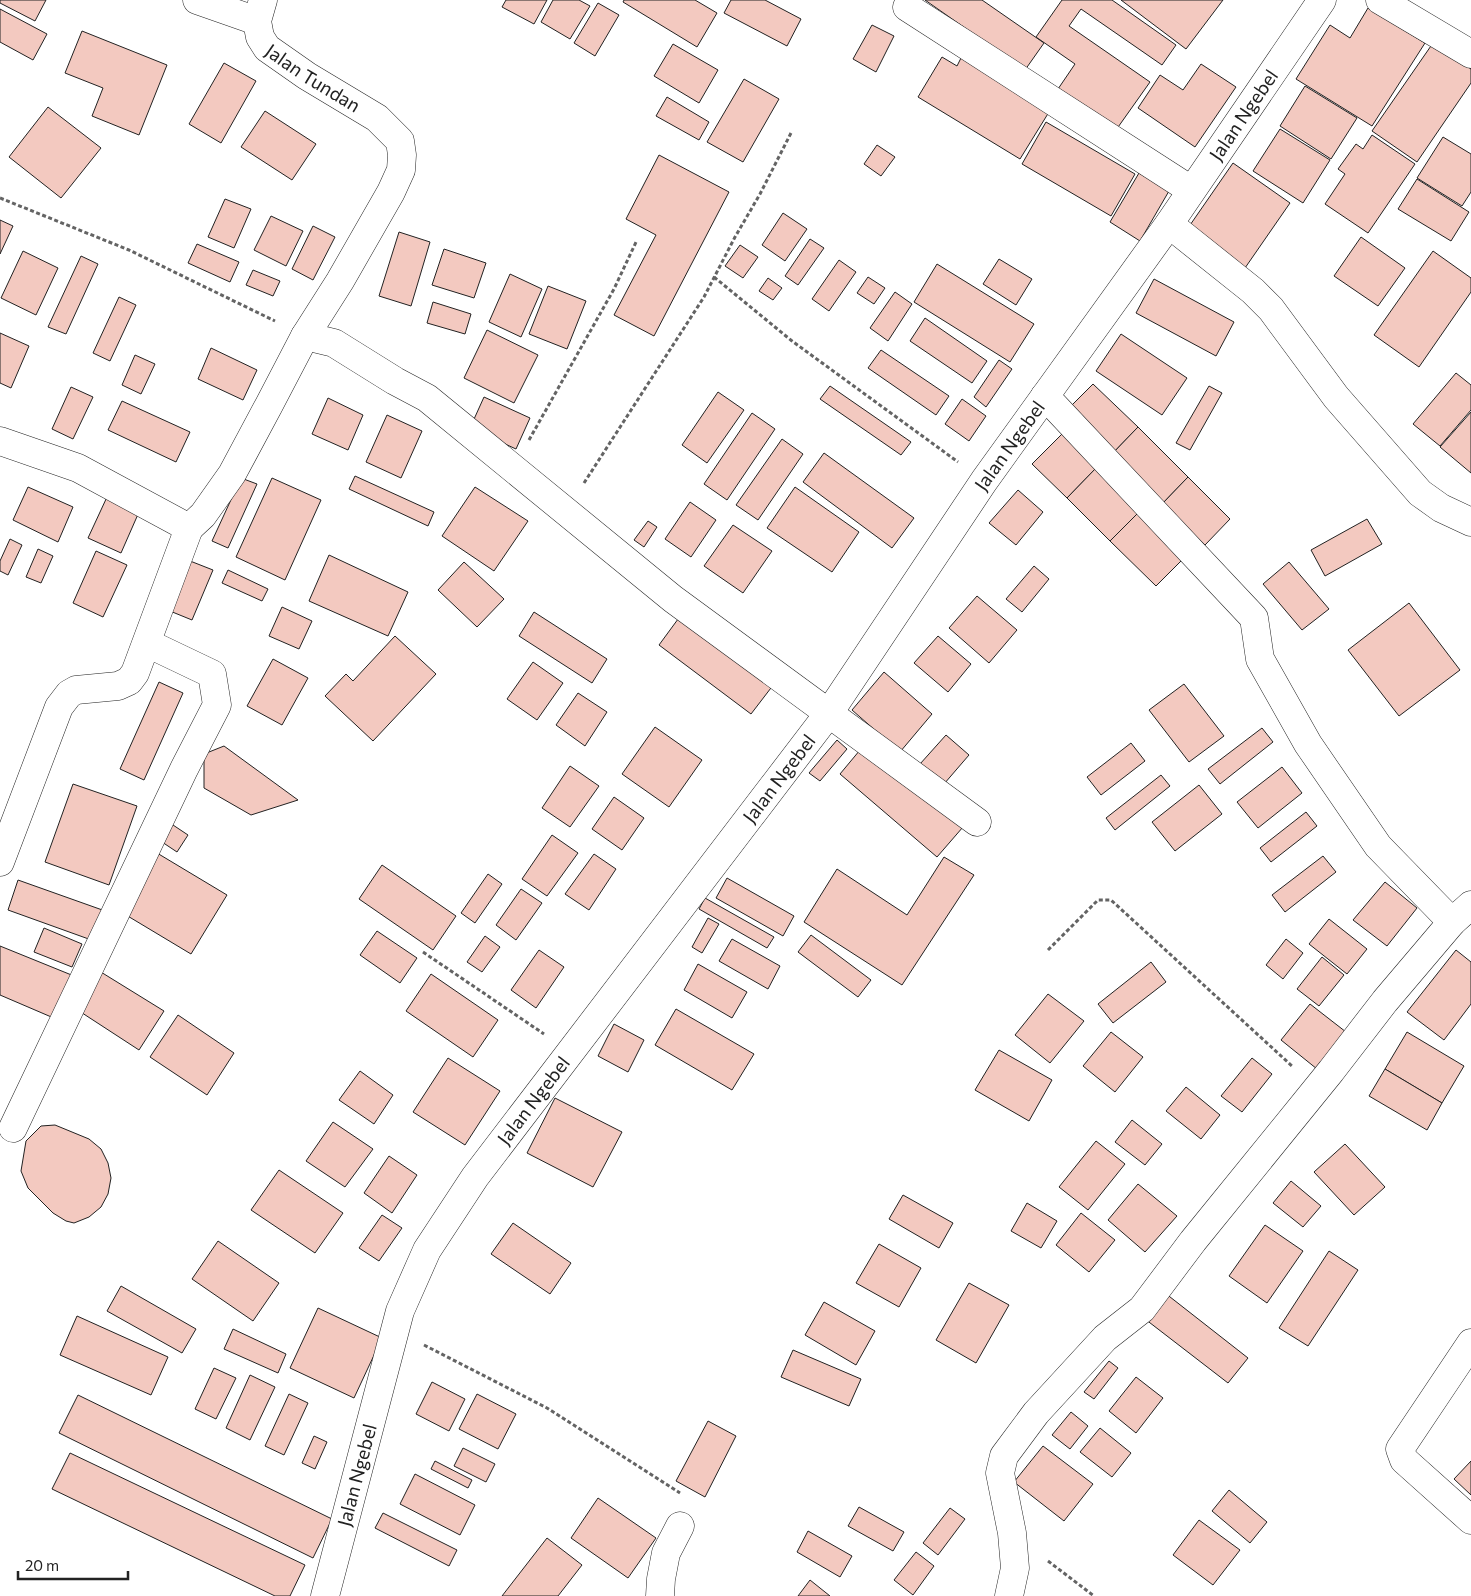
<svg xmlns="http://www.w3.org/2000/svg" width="1471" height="1596" font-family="Commissioner,sans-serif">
  <rect width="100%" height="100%" fill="#fff"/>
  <!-- building -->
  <g fill="#f3c9c0" stroke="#222">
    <polygon points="0,0 46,0 35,21 0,3"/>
    <polygon points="506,0 547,0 534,24 502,7"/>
    <polygon points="553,0 579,0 590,6 570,39 541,22"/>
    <polygon points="624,0 695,0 717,13 697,47 623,2"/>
    <polygon points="731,0 765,0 801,19 787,46 724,13"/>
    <polygon points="925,0 982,0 1044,43 1025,70"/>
    <polygon points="1062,0 1112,0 1176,45 1162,65 1081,9 1069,26 1150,82 1116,130 1058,89 1075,64 1036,37"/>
    <polygon points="1121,0 1223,0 1186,49"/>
    <polygon points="598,3 619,15 595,56 574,43"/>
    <polygon points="1368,8 1425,43 1372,126 1296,79 1330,25 1350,38"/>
    <polygon points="0,9 47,34 33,60 0,42"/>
    <polygon points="872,25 894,36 876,72 853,59"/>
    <polygon points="82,31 167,65 139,135 92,116 103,88 65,73"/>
    <polygon points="1433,43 1471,69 1471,83 1417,162 1372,131"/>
    <polygon points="673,44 718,70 699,103 654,76"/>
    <polygon points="942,57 957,66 961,58 1049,112 1020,159 918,97"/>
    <polygon points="224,63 256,81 221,143 189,124"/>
    <polygon points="1201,64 1236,87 1195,147 1138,108 1160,75 1183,90"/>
    <polygon points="744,79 779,99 743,162 707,142"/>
    <polygon points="1305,86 1357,118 1331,159 1280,126"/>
    <polygon points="667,97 709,122 699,140 656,116"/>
    <polygon points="48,107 101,148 61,198 9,157"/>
    <polygon points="265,111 316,144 292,180 241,147"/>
    <polygon points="1046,122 1135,174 1111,216 1022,164"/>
    <polygon points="1280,129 1330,160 1303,203 1253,171"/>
    <polygon points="1372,135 1415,164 1368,233 1325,204 1345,174 1338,169 1356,144 1363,149"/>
    <polygon points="1443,137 1471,154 1471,192 1462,206 1417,178"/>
    <polygon points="877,145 895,157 881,176 864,164"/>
    <polygon points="659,155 729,192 654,336 614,315 656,235 626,219"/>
    <polygon points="1233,163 1290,203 1245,268 1188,228"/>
    <polygon points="1139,173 1169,191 1140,241 1110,222"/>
    <polygon points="1417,179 1469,212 1451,241 1398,209"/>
    <polygon points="225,199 251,209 234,248 208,237"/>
    <polygon points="783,213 807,229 785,261 762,245"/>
    <polygon points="271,216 303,231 286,266 254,250"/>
    <polygon points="0,220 13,226 0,254"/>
    <polygon points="313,226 335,237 313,280 292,269"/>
    <polygon points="399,232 430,242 411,306 379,296"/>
    <polygon points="1361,237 1405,268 1378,306 1334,276"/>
    <polygon points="810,239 824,248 798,285 785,276"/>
    <polygon points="197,244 239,262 230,282 188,263"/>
    <polygon points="740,245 758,257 743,278 725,266"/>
    <polygon points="444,249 486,263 474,298 432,285"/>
    <polygon points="23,251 58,268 36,315 1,298"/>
    <polygon points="1433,251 1471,278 1471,292 1419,367 1374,335"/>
    <polygon points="81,256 98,264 66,334 48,327"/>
    <polygon points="999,259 1032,279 1016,305 983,284"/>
    <polygon points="839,260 856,272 829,311 812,299"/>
    <polygon points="937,264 1034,324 1010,362 914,302"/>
    <polygon points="253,270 280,281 273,296 246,285"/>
    <polygon points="510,274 542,289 521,337 489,322"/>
    <polygon points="868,277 885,288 874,304 857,293"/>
    <polygon points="768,278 782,288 773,300 759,291"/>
    <polygon points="1154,279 1234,322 1216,356 1136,313"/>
    <polygon points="548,286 586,301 567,349 529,334"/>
    <polygon points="895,292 912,304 888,341 870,328"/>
    <polygon points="119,297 136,305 110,361 93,353"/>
    <polygon points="433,302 471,314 465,334 427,323"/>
    <polygon points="925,318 987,361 972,383 910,341"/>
    <polygon points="487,330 538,355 514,403 464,378"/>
    <polygon points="0,333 29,346 11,388 0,383"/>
    <polygon points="1121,334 1187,378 1162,415 1096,371"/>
    <polygon points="211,348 257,370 243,400 198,379"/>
    <polygon points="881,350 949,396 936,415 868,368"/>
    <polygon points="135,355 155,364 141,394 122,385"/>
    <polygon points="999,360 1012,369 986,407 974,397"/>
    <polygon points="1456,373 1471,385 1471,410 1440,446 1413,424"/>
    <polygon points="1093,384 1138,427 1112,454 1067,410"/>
    <polygon points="830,386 911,442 901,455 820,399"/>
    <polygon points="1209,386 1222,393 1190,450 1176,443"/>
    <polygon points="71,387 93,397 73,439 52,429"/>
    <polygon points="718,392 744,410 707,463 682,445"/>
    <polygon points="484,397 530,418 516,449 470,428"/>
    <polygon points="328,398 363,415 348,450 312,434"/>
    <polygon points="962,399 986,416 969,441 945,424"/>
    <polygon points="122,401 190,432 176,462 108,430"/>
    <polygon points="1471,412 1471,473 1440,447"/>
    <polygon points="752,413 775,429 727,500 704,484"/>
    <polygon points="387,415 422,431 401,478 366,462"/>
    <polygon points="1138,427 1188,477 1163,503 1112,454"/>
    <polygon points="1064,432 1098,466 1067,498 1032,464"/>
    <polygon points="782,439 803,454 758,520 736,505"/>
    <polygon points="824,453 914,518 892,548 803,482"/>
    <polygon points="1098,466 1142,509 1110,541 1067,498"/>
    <polygon points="355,476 434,512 428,526 349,489"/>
    <polygon points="1188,477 1230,519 1205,545 1163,503"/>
    <polygon points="241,478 257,484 228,548 212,541"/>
    <polygon points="272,478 321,500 285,580 236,557"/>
    <polygon points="28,487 73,507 58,542 13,520"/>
    <polygon points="475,487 528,521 494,571 442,536"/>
    <polygon points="795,487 859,532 832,572 767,528"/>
    <polygon points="1018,490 1043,512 1016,545 989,523"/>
    <polygon points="107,497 139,512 121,553 88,538"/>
    <polygon points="690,502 716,520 691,557 665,539"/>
    <polygon points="1142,509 1188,554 1156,586 1110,541"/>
    <polygon points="1367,519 1382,544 1325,576 1311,550"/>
    <polygon points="648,521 657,527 644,547 634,540"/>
    <polygon points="733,525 772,551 743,593 704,566"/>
    <polygon points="10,539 22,545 8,575 0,571 0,561"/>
    <polygon points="38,549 53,556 41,583 26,577"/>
    <polygon points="96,551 127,565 103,617 73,603"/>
    <polygon points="329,555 408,592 388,636 309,601"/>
    <polygon points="185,559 213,570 192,620 165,609"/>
    <polygon points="464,562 504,599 477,627 438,590"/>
    <polygon points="1289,562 1329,609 1302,630 1263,584"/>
    <polygon points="1034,566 1049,579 1022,612 1006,599"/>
    <polygon points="228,570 268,589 262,601 222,583"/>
    <polygon points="977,596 1017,630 989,663 949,628"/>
    <polygon points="1409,603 1460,670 1399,716 1348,650"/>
    <polygon points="282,607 312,621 299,649 269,636"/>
    <polygon points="534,612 607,659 592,683 519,636"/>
    <polygon points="681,615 774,684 751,714 659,645"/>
    <polygon points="395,636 436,674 373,741 325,696 346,674 353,681"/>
    <polygon points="938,636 971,664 948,692 914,663"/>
    <polygon points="273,659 308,678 282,725 247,706"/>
    <polygon points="533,662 563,683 537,720 507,699"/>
    <polygon points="884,672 932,714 900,752 852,710"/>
    <polygon points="159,682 183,693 144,780 120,769"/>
    <polygon points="1184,684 1224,736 1189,762 1149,710"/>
    <polygon points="578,693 607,712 585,746 556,725"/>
    <polygon points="655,727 702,760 669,807 622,774"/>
    <polygon points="1262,728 1273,742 1220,784 1208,769"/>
    <polygon points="946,735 969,755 944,784 920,764"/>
    <polygon points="837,740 847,749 820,781 809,773"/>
    <polygon points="1131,743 1145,761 1101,795 1087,777"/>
    <polygon points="865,744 963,827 937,857 840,774"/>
    <polygon points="224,746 298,800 251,815 204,788 204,754"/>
    <polygon points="570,766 599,786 570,827 542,808"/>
    <polygon points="1282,767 1302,793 1258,828 1237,802"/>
    <polygon points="1161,775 1170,786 1115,830 1106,818"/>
    <polygon points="73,784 137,806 109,885 45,862"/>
    <polygon points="1199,785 1222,814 1175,851 1152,822"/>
    <polygon points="614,797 644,818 622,850 592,829"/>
    <polygon points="1306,812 1317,826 1271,862 1260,848"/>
    <polygon points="164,819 188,835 177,852 153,836"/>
    <polygon points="552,835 578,853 547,896 522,879"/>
    <polygon points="157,853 227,895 191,954 121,912"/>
    <polygon points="594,854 616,869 589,910 565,894"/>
    <polygon points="1323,856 1336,872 1285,912 1272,895"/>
    <polygon points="944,857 974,875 902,985 804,922 837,869 907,915"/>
    <polygon points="382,865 456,916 433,950 359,899"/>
    <polygon points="488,874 502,884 475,923 461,913"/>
    <polygon points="727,878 794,916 783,936 716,898"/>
    <polygon points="18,880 108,912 97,942 8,910"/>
    <polygon points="1385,882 1417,908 1387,946 1353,920"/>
    <polygon points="521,889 542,903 516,940 496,925"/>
    <polygon points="705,898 774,937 767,948 699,909"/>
    <polygon points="708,918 719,924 702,953 692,947"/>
    <polygon points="1329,919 1367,949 1347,974 1309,944"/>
    <polygon points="44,928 82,944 72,967 34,952"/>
    <polygon points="377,931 417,958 400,983 360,955"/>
    <polygon points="811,935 871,980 858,997 798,952"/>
    <polygon points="485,936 500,947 482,972 467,962"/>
    <polygon points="732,939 780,966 768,989 719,961"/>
    <polygon points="1286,939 1303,953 1283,979 1266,965"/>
    <polygon points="0,946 74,976 56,1019 0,995"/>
    <polygon points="539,950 564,967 536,1008 511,990"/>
    <polygon points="1456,950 1471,962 1471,1004 1444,1040 1407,1012"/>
    <polygon points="1322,957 1344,975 1319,1006 1297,989"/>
    <polygon points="1151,962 1166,982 1113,1023 1098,1004"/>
    <polygon points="698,964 747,992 732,1018 684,990"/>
    <polygon points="96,969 164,1011 139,1050 73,1007"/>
    <polygon points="431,974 498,1020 473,1057 406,1011"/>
    <polygon points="1048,994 1084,1021 1050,1063 1015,1035"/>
    <polygon points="1310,1004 1346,1032 1317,1069 1281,1040"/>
    <polygon points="676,1009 754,1054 732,1090 655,1045"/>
    <polygon points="178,1015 234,1053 207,1095 150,1057"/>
    <polygon points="614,1024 644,1040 628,1072 598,1056"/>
    <polygon points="1111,1032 1143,1057 1115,1092 1083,1066"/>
    <polygon points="1407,1032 1464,1066 1442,1103 1385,1069"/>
    <polygon points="999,1050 1052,1080 1029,1121 975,1090"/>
    <polygon points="448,1058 500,1091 465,1145 413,1112"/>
    <polygon points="1252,1058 1272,1074 1242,1112 1221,1096"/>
    <polygon points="1385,1069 1442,1103 1427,1130 1369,1096"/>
    <polygon points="360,1071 393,1095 374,1124 339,1100"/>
    <polygon points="1186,1087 1220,1115 1201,1139 1166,1111"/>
    <polygon points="555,1098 622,1132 593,1187 527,1153"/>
    <polygon points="1132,1120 1162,1144 1145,1165 1115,1142"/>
    <polygon points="333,1122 373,1149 345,1187 306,1161"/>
    <polygon points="55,1125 89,1139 101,1149 108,1163 111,1178 108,1194 101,1207 89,1217 74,1223 66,1221 53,1213 28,1188 21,1171 26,1141 41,1126"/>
    <polygon points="1096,1141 1125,1164 1088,1210 1059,1187"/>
    <polygon points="1345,1144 1385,1187 1354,1215 1314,1172"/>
    <polygon points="389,1156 417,1175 392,1213 364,1193"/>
    <polygon points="279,1170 343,1213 315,1253 251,1210"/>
    <polygon points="1291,1181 1321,1206 1303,1227 1273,1203"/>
    <polygon points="1138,1184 1177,1216 1145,1252 1108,1220"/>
    <polygon points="903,1195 953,1223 939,1248 889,1219"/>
    <polygon points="1027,1203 1057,1221 1041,1248 1011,1231"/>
    <polygon points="1081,1213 1115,1240 1089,1272 1056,1245"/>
    <polygon points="382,1215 402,1228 379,1261 359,1248"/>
    <polygon points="513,1223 571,1263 550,1294 491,1254"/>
    <polygon points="1265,1225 1303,1251 1267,1303 1229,1276"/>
    <polygon points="218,1241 279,1283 253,1321 192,1279"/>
    <polygon points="879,1244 921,1268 899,1307 856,1283"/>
    <polygon points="1329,1251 1358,1270 1308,1346 1279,1328"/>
    <polygon points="969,1283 1009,1305 976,1363 936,1340"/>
    <polygon points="121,1286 196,1329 182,1353 107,1311"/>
    <polygon points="1165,1293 1248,1358 1228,1383 1145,1319"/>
    <polygon points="824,1302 875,1331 856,1365 805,1335"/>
    <polygon points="318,1308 382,1338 354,1398 290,1368"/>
    <polygon points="77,1316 168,1357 151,1395 60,1355"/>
    <polygon points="233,1329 286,1354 278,1373 224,1349"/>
    <polygon points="793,1350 861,1379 849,1406 781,1377"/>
    <polygon points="1109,1361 1118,1368 1094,1399 1084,1392"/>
    <polygon points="214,1368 236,1378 216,1419 195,1409"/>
    <polygon points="250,1375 275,1387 250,1440 226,1428"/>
    <polygon points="1136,1377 1163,1398 1136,1433 1109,1411"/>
    <polygon points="432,1382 465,1399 449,1431 416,1414"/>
    <polygon points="289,1394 308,1403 284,1455 265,1446"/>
    <polygon points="477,1394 516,1414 498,1449 459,1429"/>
    <polygon points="78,1395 332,1519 313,1558 59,1433"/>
    <polygon points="1071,1412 1088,1426 1070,1449 1052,1435"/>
    <polygon points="708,1421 736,1436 705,1497 676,1481"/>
    <polygon points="1100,1428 1131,1453 1112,1477 1080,1452"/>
    <polygon points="314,1436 327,1442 315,1469 302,1463"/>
    <polygon points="1043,1446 1093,1484 1064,1521 1014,1482"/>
    <polygon points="463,1448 495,1464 486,1482 454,1466"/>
    <polygon points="70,1453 305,1565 290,1596 275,1596 52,1489"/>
    <polygon points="435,1461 472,1480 468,1488 431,1469"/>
    <polygon points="1471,1461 1471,1495 1454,1479"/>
    <polygon points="415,1474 475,1505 460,1535 400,1504"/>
    <polygon points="1229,1490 1267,1522 1250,1543 1212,1511"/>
    <polygon points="598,1498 656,1538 628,1578 571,1538"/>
    <polygon points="859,1507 904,1532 893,1551 848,1526"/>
    <polygon points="950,1508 965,1519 938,1555 923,1543"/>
    <polygon points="383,1513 457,1550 449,1566 375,1528"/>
    <polygon points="1199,1520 1240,1550 1213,1585 1173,1555"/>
    <polygon points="808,1531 852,1556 840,1577 797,1552"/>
    <polygon points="547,1538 582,1565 558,1596 502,1596"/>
    <polygon points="916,1552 934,1566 913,1595 894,1580"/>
    <polygon points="810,1580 830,1596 798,1596"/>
  </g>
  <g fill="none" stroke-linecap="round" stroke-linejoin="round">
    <!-- minor casing -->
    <g stroke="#222" stroke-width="29">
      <g id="minor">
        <polyline points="197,0 257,21"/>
        <path id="s1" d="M263,0L257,21L260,37L267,48L307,76L377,118L400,141L402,155L401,170L391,192L340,281L305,336L334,343L395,381L427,398L673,599L977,822"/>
        <polyline points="1380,0 1471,54"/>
        <polyline points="907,7 1191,190"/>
        <polyline points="1169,224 1253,291 1271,309 1336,397 1420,493 1441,508 1471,522"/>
        <polyline points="1045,396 1254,618 1260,659 1308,744 1378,846 1452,922"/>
        <polyline points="0,441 78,468 189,528 203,515 232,474 269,405 305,336"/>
        <polyline points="0,862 59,707 69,694 76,690 118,686 129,681 135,673 189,528"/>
        <polyline points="13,1128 184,769 217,705 212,674 147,643"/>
        <polyline points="1471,1343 1400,1449 1404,1460 1471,1520"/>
        <path id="s2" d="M325,1596L400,1311L427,1250L475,1177L829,713L984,481L1169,224L1322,0"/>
        <polyline points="660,1596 661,1579 666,1553 680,1526"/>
        <polyline points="1009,1596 1015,1568 1012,1533 1000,1473 1004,1456 1036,1413 1105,1338 1142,1309 1193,1241 1331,1071 1385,1001 1452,922 1471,905"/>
      </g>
    </g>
    <!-- path -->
    <g stroke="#646464" stroke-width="3" stroke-dasharray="4 2.5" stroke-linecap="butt">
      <polyline points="0,198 129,250 275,321"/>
      <polyline points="714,277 792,341 958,462"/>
      <polyline points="529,440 614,289 637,240"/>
      <polyline points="584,483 704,297 735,237 760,194 791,133"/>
      <polyline points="1048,950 1098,900 1111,900 1292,1066"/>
      <polyline points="423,952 544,1034"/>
      <polyline points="424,1345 547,1408 680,1493"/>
      <polyline points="1048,1561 1094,1596"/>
    </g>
    <!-- minor -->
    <use href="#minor" stroke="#fff" stroke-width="28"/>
  </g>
  <g text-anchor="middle" stroke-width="4" stroke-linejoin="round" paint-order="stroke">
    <!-- street labels -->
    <g font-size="19" fill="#222" stroke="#fff">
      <text dy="7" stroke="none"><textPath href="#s1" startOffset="106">Jalan Tundan</textPath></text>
      <text dy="7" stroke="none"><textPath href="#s2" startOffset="1760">Jalan Ngebel</textPath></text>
      <text dy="7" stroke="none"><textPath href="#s2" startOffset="1355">Jalan Ngebel</textPath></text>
      <text dy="7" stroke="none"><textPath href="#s2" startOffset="950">Jalan Ngebel</textPath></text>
      <text dy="7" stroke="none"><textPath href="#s2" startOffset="545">Jalan Ngebel</textPath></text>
      <text dy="7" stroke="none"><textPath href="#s2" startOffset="125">Jalan Ngebel</textPath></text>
    </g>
  </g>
  <!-- scale -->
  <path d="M18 1571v8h110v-8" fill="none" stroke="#222222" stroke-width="2.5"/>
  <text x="25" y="1571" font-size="15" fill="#222222" stroke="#ffffff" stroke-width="4" paint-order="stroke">20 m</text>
</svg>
